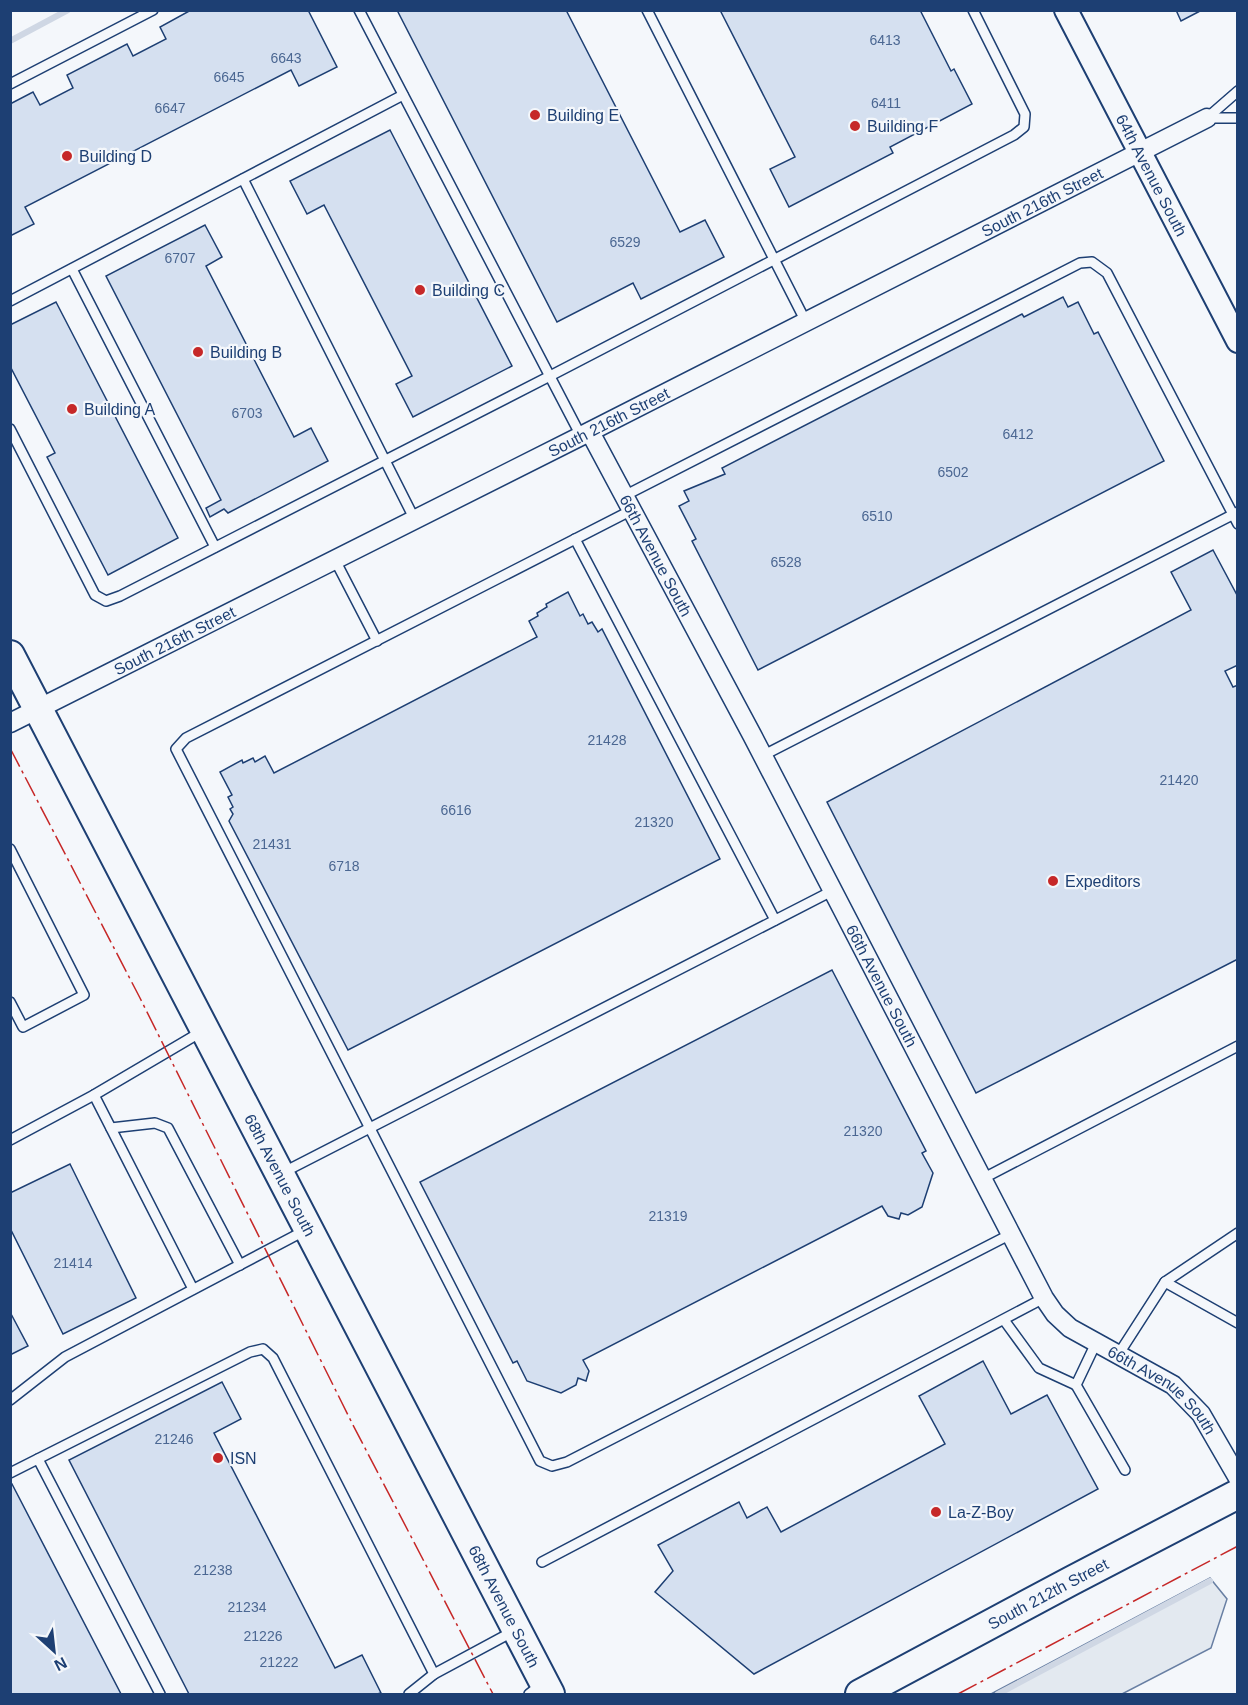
<svg xmlns="http://www.w3.org/2000/svg" width="1248" height="1705" font-family="Helvetica,sans-serif">
  <rect width="100%" height="100%" fill="#f4f7fb"/>
  <!-- green -->
  <polygon fill="#e3e9f0" stroke="#687fa3" stroke-width="1.5" points="1210,1578 1227,1599 1211,1648 1122,1694 991,1694"/>
  <g fill="none" stroke-linecap="round" stroke-linejoin="round">
    <!-- stream -->
    <g stroke="#cfd7e4" stroke-width="6">
      <polyline points="10,41 68,10"/>
      <polyline points="998,1694 1210,1581"/>
    </g>
  </g>
  <!-- building -->
  <g fill="#d5e0f0" stroke="#1d3f73" stroke-width="1.5">
    <polygon points="191,10 308,10 337,67 299,86 291,70 25,207 34,224 10,236 10,104 33,92 40,105 73,88 67,75 127,44 133,56 166,39 160,27"/>
    <polygon points="397,10 566,10 680,232 705,220 724,257 641,299 633,283 557,322"/>
    <polygon points="720,10 920,10 951,71 954,69 972,104 890,147 893,153 789,207 770,169 795,157"/>
    <polygon points="1176,10 1202,10 1181,21"/>
    <polygon points="390,130 512,366 413,417 396,384 412,376 324,205 307,214 290,181"/>
    <polygon points="205,225 222,257 206,266 294,437 311,428 328,461 228,513 224,509 210,517 206,508 221,500 106,276"/>
    <polygon points="1063,297 1068,307 1078,302 1094,334 1098,332 1164,461 758,670 692,541 696,539 679,506 689,501 684,491 725,474 722,468 1022,314 1024,317"/>
    <polygon points="56,302 178,538 108,575 47,457 55,453 10,366 10,325"/>
    <polygon points="1213,550 1238,597 1238,665 1225,671 1233,687 1238,685 1238,959 976,1093 827,802 1191,610 1171,572"/>
    <polygon points="568,592 580,616 583,614 588,624 592,622 598,632 602,629 720,859 348,1050 229,821 233,814 230,809 233,807 228,797 232,795 220,772 242,760 243,763 253,758 255,762 265,756 274,773 537,637 529,621 538,616 537,613 547,607 546,604"/>
    <polygon points="832,970 926,1151 922,1153 933,1173 922,1207 908,1215 901,1213 899,1219 888,1216 882,1206 583,1360 589,1371 586,1381 578,1378 576,1385 561,1393 527,1381 517,1361 513,1363 420,1182"/>
    <polygon points="70,1164 136,1298 63,1334 10,1228 10,1193"/>
    <polygon points="10,1312 28,1346 10,1355"/>
    <polygon points="983,1361 1011,1414 1047,1395 1098,1489 754,1674 655,1592 673,1571 658,1545 739,1502 747,1518 767,1507 781,1532 945,1444 919,1396"/>
    <polygon points="222,1382 241,1419 214,1433 335,1668 362,1655 381,1693 377,1694 189,1694 69,1460"/>
    <polygon points="12,1484 121,1694 10,1694 10,1485"/>
  </g>
  <g fill="none" stroke-linecap="round" stroke-linejoin="round">
    <!-- service casing -->
    <g stroke="#1d3f73" stroke-width="12">
      <g id="service">
        <polyline points="359,10 581,436"/>
        <polyline points="647,10 806,322"/>
        <polyline points="10,84 153,10"/>
        <polyline points="1207,118 1238,91"/>
        <polyline points="1207,118 1238,118"/>
        <polyline points="243,179 415,520"/>
        <polyline points="72,269 215,547"/>
        <polyline points="10,301 403,95"/>
        <polyline points="10,429 95,595 106,601 120,596 550,376 1014,135 1024,127 1025,114 973,10"/>
        <polyline points="624,496 1080,263 1092,262 1107,273 1238,524"/>
        <polyline points="632,510 186,738 176,749 540,1461 552,1466 567,1462 1011,1234"/>
        <polyline points="575,539 775,920"/>
        <polyline points="335,560 377,641"/>
        <polyline points="762,756 1238,512"/>
        <polyline points="10,849 84,995 23,1027 10,1002"/>
        <polyline points="94,1095 193,1289"/>
        <polyline points="111,1128 155,1123 168,1128 240,1265"/>
        <polyline points="10,1140 94,1095 201,1032"/>
        <polyline points="282,1173 832,891"/>
        <polyline points="982,1179 1238,1046"/>
        <polyline points="1165,1282 1238,1233"/>
        <polyline points="1004,1320 1039,1368 1076,1385"/>
        <polyline points="1096,1343 1076,1385 1125,1470"/>
        <polyline points="1118,1355 1165,1282 1238,1323"/>
        <polyline points="10,1400 65,1357 306,1230"/>
        <polyline points="38,1459 160,1694"/>
        <polyline points="10,1473 250,1352 263,1349 273,1358 434,1674"/>
        <polyline points="542,1562 1044,1298"/>
        <polyline points="409,1694 434,1674 514,1631"/>
        <polyline points="529,1694 542,1684"/>
      </g>
    </g>
    <!-- minor casing -->
    <g stroke="#1d3f73" stroke-width="21">
      <g id="minor">
        <path id="s1" d="M590,432L752,735L1044,1298L1055,1314L1070,1328L1173,1385L1201,1414L1238,1478"/>
        <path id="s2" d="M10,723L581,436L1207,118"/>
      </g>
    </g>
    <!-- tertiary casing -->
    <g stroke="#1d3f73" stroke-width="26">
      <g id="tertiary">
        <path id="s3" d="M1066,10L1238,341"/>
      </g>
    </g>
    <!-- primary casing -->
    <g stroke="#1d3f73" stroke-width="32">
      <g id="primary">
        <path id="s4" d="M10,655L550,1694"/>
        <path id="s5" d="M860,1694L1071,1581L1238,1494"/>
      </g>
    </g>
    <!-- service -->
    <use href="#service" stroke="#f4f7fb" stroke-width="9"/>
    <!-- minor -->
    <use href="#minor" stroke="#f4f7fb" stroke-width="18"/>
    <!-- tertiary -->
    <use href="#tertiary" stroke="#f4f7fb" stroke-width="22"/>
    <!-- primary -->
    <use href="#primary" stroke="#f4f7fb" stroke-width="28"/>
    <!-- power -->
    <g stroke="#c62828" stroke-width="1.5" stroke-dasharray="21 4.5 3 4.5" stroke-linecap="butt">
      <polyline points="10,748 140,998 353,1425 493,1694"/>
      <polyline points="958,1694 1238,1546"/>
    </g>
  </g>
  <!-- markers -->
  <g fill="#c62828" stroke="#f4f7fb" stroke-width="2">
    <circle cx="535" cy="115" r="6"/>
    <circle cx="855" cy="126" r="6"/>
    <circle cx="67" cy="156" r="6"/>
    <circle cx="420" cy="290" r="6"/>
    <circle cx="198" cy="352" r="6"/>
    <circle cx="72" cy="409" r="6"/>
    <circle cx="1053" cy="881" r="6"/>
    <circle cx="218" cy="1458" r="6"/>
    <circle cx="936" cy="1512" r="6"/>
  </g>
  <g text-anchor="middle" stroke-width="4.5" stroke-linejoin="round" paint-order="stroke">
    <!-- number labels -->
    <g font-size="14" fill="#4b6792">
      <text x="885" y="45">6413</text>
      <text x="286" y="63">6643</text>
      <text x="229" y="82">6645</text>
      <text x="886" y="108">6411</text>
      <text x="170" y="113">6647</text>
      <text x="625" y="247">6529</text>
      <text x="180" y="263">6707</text>
      <text x="247" y="418">6703</text>
      <text x="1018" y="439">6412</text>
      <text x="953" y="477">6502</text>
      <text x="877" y="521">6510</text>
      <text x="786" y="567">6528</text>
      <text x="607" y="745">21428</text>
      <text x="1179" y="785">21420</text>
      <text x="456" y="815">6616</text>
      <text x="654" y="827">21320</text>
      <text x="272" y="849">21431</text>
      <text x="344" y="871">6718</text>
      <text x="863" y="1136">21320</text>
      <text x="668" y="1221">21319</text>
      <text x="73" y="1268">21414</text>
      <text x="174" y="1444">21246</text>
      <text x="213" y="1575">21238</text>
      <text x="247" y="1612">21234</text>
      <text x="263" y="1641">21226</text>
      <text x="279" y="1667">21222</text>
    </g>
    <!-- poi labels -->
    <g font-size="16" fill="#1d3f73" stroke="#f4f7fb" text-anchor="start">
      <text x="547" y="121">Building E</text>
      <text x="867" y="132">Building F</text>
      <text x="79" y="162">Building D</text>
      <text x="432" y="296">Building C</text>
      <text x="210" y="358">Building B</text>
      <text x="84" y="415">Building A</text>
      <text x="1065" y="887">Expeditors</text>
      <text x="230" y="1464">ISN</text>
      <text x="948" y="1518">La-Z-Boy</text>
    </g>
    <!-- street labels -->
    <g font-size="16" fill="#1d3f73" stroke="#f4f7fb">
      <text dy="6" stroke="none"><textPath href="#s3" startOffset="186">64th Avenue South</textPath></text>
      <text dy="6" stroke="none"><textPath href="#s2" startOffset="1156">South 216th Street</textPath></text>
      <text dy="6" stroke="none"><textPath href="#s2" startOffset="670">South 216th Street</textPath></text>
      <text dy="6" stroke="none"><textPath href="#s1" startOffset="140">66th Avenue South</textPath></text>
      <text dy="6" stroke="none"><textPath href="#s2" startOffset="184">South 216th Street</textPath></text>
      <text dy="6" stroke="none"><textPath href="#s1" startOffset="626">66th Avenue South</textPath></text>
      <text dy="6" stroke="none"><textPath href="#s4" startOffset="586">68th Avenue South</textPath></text>
      <text dy="6" stroke="none"><textPath href="#s1" startOffset="1130">66th Avenue South</textPath></text>
      <text dy="6" stroke="none"><textPath href="#s5" startOffset="213">South 212th Street</textPath></text>
      <text dy="6" stroke="none"><textPath href="#s4" startOffset="1072">68th Avenue South</textPath></text>
    </g>
  </g>
  <!-- border -->
  <rect width="1248" height="1705" fill="none" stroke="#1d3f73" stroke-width="24"/>
  <!-- north arrow -->
  <g transform="translate(54 1651) rotate(153)" stroke="#f4f7fb" stroke-width="4.5" paint-order="stroke">
  <path d="M0-4.5L10 22L0 15L-10 22Z" fill="#1d3f73"/>
  <text y="-9" font-size="16" font-weight="bold" text-anchor="middle" fill="#1d3f73">N</text>
  </g>
</svg>
